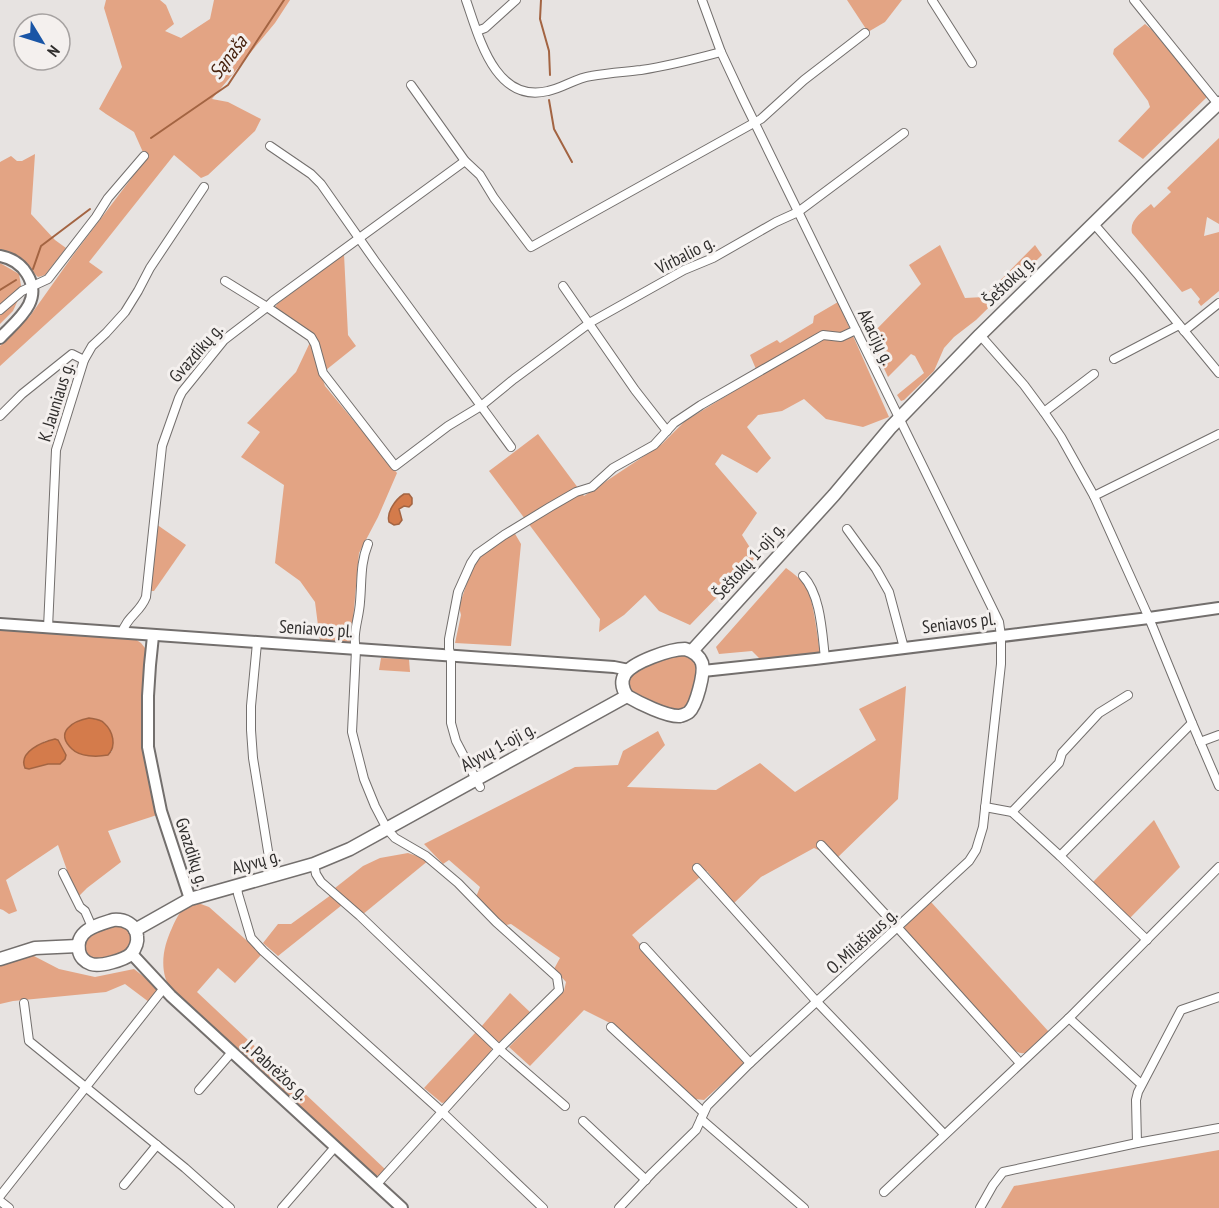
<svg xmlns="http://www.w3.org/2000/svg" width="1219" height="1208" font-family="'PT Sans Narrow',sans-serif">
  <rect width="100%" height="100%" fill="#e7e3e1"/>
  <!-- green -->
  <g fill="#e3a484" fill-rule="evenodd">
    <polygon points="106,0 160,0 166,5 174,24 165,31 181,38 210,19 214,0 290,0 275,23 212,99 228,102 261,119 255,131 208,175 201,178 174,155 89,262 103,272 0,366 0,346 30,316 74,254 146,159 134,132 106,114 99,109 122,67 104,8"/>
    <polygon points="847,0 902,0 885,22 868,32"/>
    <polygon points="1145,24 1151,29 1207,97 1143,159 1118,141 1150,107 1148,101 1113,54 1114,49"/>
    <path d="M1219,138V224L1207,217L1204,236L1219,232V291L1201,306L1198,302L1200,299L1191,288L1182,292L1132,233C1129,220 1142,212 1151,204L1154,208L1171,192L1167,188Z"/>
    <polygon points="35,154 31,214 55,240 66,248 45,275 38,277 12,253 0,249 0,162 11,156 17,161 22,161"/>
    <polygon points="940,245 965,298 984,297 1035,245 1042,255 976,320 954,337 944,348 934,371 904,400 901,401 897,395 924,373 915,356 911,354 888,377 870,338 870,336 921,284 909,265"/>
    <polygon points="344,254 348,335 356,346 321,374 325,386 397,473 378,517 359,553 351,642 320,641 315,602 300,581 275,563 284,485 241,457 260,432 247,423 296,372 313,336 277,310 275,308 277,304"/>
    <polygon points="0,263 19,274 22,291 13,311 0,324"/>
    <polygon points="838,302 889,417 863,427 826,419 804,399 782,411 758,415 747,427 771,458 757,473 722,454 715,464 757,513 742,535 756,557 690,625 659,611 645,595 624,615 599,632 600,619 489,471 538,434 584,496 662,444 685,421 759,376 750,355 777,340 780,343 813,323 814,316"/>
    <polygon points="156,524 186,545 154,591 150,591"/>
    <polygon points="514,532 521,544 511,646 455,643 461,615 459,607 473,564 483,553"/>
    <path d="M786,568C794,574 803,580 807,589C814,603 817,635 820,652L760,659L752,651L719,654L716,647Z"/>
    <path d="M0,630L135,639L141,643L145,648L146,653L143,674V732L157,815L108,831L121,862L87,888L77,898L58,845L6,880L17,911L9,914L3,910L0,909ZM89,718L98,719L112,752L78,753L67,728L80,720ZM55,739L58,740L66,755L60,764H48L29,769L27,753L45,741Z"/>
    <polygon points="682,652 696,661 699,673 689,702 682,710 675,711 634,696 628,688 629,677 633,672 672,653"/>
    <polygon points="381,658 409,659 410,672 379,670"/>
    <polygon points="906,686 898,799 837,858 814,848 761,877 733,904 707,871 632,935 743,1059 743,1065 704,1100 695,1099 612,1024 584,1010 530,1066 509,1047 564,991 566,982 554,969 560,958 511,924 506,925 476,897 480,887 449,860 443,864 424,844 575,767 618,765 623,751 658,731 665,745 627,787 716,790 760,763 795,792 876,740 859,709"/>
    <polygon points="1154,820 1180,867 1130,918 1092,883"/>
    <polygon points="408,853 429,860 362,915 335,888 363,866 380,858"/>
    <polygon points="331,895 342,905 278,956 263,943 278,924 291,924"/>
    <path d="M931,902L1049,1032C1039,1042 1027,1062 1013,1049L904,931L905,926Z"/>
    <path d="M198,903L209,907L262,954L235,983L218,968L197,992L386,1170C382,1175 379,1176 373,1176L172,991C158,972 163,947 172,928C175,921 179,912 185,908C188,906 195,905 198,903Z"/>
    <path d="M117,924L129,929C139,949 124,953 108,958C104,959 98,961 94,960C91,959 88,957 85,955L84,940L90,933Z"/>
    <polygon points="32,955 59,969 95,977 134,969 157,987 157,992 149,1002 125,984 106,992 13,1001 0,1004 0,964"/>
    <polygon points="510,993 532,1014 508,1036 499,1042 495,1040 481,1027"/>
    <polygon points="476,1032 492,1046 491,1053 446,1102 442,1103 424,1088"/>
    <polygon points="1219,1150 1219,1208 1001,1208 1014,1186"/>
  </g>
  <!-- water -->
  <g fill="#d47b4b" stroke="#a36442" stroke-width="1.5">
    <path d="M404,494H409L412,498V504L409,507L404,506L399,509L402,520L399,524L394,525L389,522C386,512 396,499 404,494Z"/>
    <path d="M89,718C94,719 100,719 104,723C113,731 117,746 108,755C97,757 80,757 72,749C54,732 73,721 89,718Z"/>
    <path d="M55,739L58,740L66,755L65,759L60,764H48L29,769L25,768C18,752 42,742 55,739Z"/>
  </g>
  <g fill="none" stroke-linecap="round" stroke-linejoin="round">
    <!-- stream -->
    <g stroke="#a36442" stroke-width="2">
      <polyline points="541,0 540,19 549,51 550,75"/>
      <polyline points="549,100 554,129 572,162"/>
      <polyline points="151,138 228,85 284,0"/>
      <polyline points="33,269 41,246 90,209"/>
      <polyline points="0,290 16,280"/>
    </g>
    <!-- street casing -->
    <g stroke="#736f6d" stroke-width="10">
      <g id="street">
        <path d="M466,0C479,37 495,104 548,91C563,88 576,78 591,76C608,73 624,72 641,70C668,66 695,59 721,52"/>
        <polyline points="932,0 972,63"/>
        <polyline points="1134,0 1218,104"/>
        <polyline points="477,31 485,28 516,0"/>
        <polyline points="411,85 465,161 480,175 494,198 531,247 761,119 804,80 865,33"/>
        <polyline points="270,146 311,174 321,184 375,261 511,447"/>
        <polyline points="1094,224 1139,276 1219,373"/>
        <polyline points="225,281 267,307 311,337 315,344 323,373 395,466 448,426 481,406 514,379 591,322 684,270 713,258 776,222 798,212 904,133"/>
        <polyline points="563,286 635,390 667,431"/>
        <polyline points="0,310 22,291 48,279 96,217 108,198 144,156"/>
        <polyline points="1184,331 1219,303"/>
        <polyline points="980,335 1024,385 1044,412 1061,437 1094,496 1149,618 1192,723 1219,786"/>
        <polyline points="1114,359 1179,325"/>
        <polyline points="1044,412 1094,374"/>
        <polyline points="0,416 22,394 72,354 84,360"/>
        <polyline points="1094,496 1219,434"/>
        <polyline points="847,529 876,569 889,592 904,648"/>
        <path d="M368,544C360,564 362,580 360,602C359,619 352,633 356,650L352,732L364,779L375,806L387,829L395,838L426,856L458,883L496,922L557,977L559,990L499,1049L377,1184"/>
        <path d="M803,576C821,595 822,633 825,658"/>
        <polyline points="48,628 56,450 84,360 92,346 106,333 125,312 138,291 150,268 204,187"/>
        <path d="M122,633C127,616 140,613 146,597L162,446L179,398L182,392L224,340L267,307L273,301L465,161"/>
        <polyline points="257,643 251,706 251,730 253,758 272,876"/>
        <polyline points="1200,742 1219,735"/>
        <polyline points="480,787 456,741 451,723 451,656 449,649 449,639 458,592 471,563 477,554 504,535 550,507 576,492 592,487 613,468 654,445 674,423 701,405 823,335 841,337 856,330"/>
        <polyline points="985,807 1012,812 1060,856 1147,940"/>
        <polyline points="1012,812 1059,763 1062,753 1099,713 1128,695"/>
        <polyline points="821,845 898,928 1020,1063"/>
        <polyline points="1060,856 1192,723"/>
        <polyline points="314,864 316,874 321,882 360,916 499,1049 565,1106"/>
        <polyline points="697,868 817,1002 944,1134"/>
        <polyline points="63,873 80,907 85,911 92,927"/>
        <polyline points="237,886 238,894 251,938 263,951 441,1111 543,1208"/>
        <polyline points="644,947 750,1063"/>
        <polyline points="24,1003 29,1041 185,1168 230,1208"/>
        <polyline points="1069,1018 1141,1084"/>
        <polyline points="611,1027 703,1112"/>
        <polyline points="199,1090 232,1052"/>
        <polyline points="701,1119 804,1208"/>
        <polyline points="583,1121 646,1180"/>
        <polyline points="1137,1143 1136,1100 1138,1092 1181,1010 1219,997"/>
        <polyline points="124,1185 157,1145"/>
        <polyline points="884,1192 1069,1018 1219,867"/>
        <polyline points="0,1196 164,988"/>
        <polyline points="0,1201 9,1208"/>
        <polyline points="282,1208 335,1147"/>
        <polyline points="619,1208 652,1173 696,1130 707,1106 750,1063 969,861 976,850 983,827 1001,664 1001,636 999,622 743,99 721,52 702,0"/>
        <polyline points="980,1208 993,1185 1003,1172 1137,1143 1219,1128"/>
      </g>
    </g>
    <!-- secondary casing -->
    <g stroke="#736f6d" stroke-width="14">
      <g id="secondary">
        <path d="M0,256C11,258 21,264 27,274C44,301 17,320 0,338"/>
        <polyline points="0,624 614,667 629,670"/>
        <polyline points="153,636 150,665 148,696 148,747 161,811 190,899"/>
        <polyline points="703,671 815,659 1149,618 1219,608"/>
        <polyline points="131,953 171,996 402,1208"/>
      </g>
    </g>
    <!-- primary casing -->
    <g stroke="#736f6d" stroke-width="15">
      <g id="primary">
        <path d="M685,649C692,651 699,655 702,663C705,673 696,706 689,712C687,714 683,715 680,716C667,717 639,703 627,696C623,690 620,682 625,674C633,662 670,649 685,649Z"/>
        <polyline points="692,651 834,495 891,427 980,335 1143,175 1219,103"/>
        <path d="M113,920C124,919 136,924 137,936C138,942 135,949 131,954C124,960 100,967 91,964C85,962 80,957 79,951C75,930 97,925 113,920Z"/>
        <polyline points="135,930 190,899 314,864 350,849 627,696"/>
        <polyline points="0,959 35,948 78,946"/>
      </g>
    </g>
    <!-- street -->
    <use href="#street" stroke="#fff" stroke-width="8"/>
    <!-- secondary -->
    <use href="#secondary" stroke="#fff" stroke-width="10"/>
    <!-- primary -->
    <use href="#primary" stroke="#fff" stroke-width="12"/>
  </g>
  <g text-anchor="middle" stroke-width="6" stroke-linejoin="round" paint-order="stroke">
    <!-- street labels -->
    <g font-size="18" fill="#302e2d" stroke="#f4f0ee">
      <text transform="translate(685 255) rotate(-27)" y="6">Virbalio g.</text>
      <text transform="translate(1009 281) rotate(-44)" y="6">Šeštokų g.</text>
      <text transform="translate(876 337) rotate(64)" y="6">Akacijų g.</text>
      <text transform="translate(196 353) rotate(-49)" y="6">Gvazdikų g.</text>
      <text transform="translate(56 402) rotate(-73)" y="6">K. Jauniaus g.</text>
      <text transform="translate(749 561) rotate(-48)" y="6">Šeštokų 1-oji g.</text>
      <text transform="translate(959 623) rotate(-7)" y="6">Seniavos pl.</text>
      <text transform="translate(316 629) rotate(4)" y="6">Seniavos pl.</text>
      <text transform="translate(498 747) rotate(-29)" y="6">Alyvų 1-oji g.</text>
      <text transform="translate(192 852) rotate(72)" y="6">Gvazdikų g.</text>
      <text transform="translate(256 862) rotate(-16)" y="6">Alyvų g.</text>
      <text transform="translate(862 941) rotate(-42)" y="6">O. Milašiaus g.</text>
      <text transform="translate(276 1070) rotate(42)" y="6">J. Pabrėžos g.</text>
    </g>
    <!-- water labels -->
    <g font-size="20" font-style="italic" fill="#48230f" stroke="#f4f0ee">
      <text transform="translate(228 57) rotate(-53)" y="7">Sąnaša</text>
    </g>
  </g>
  <!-- north arrow -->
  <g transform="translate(42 42) rotate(128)"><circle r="28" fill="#f4f0ee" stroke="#a6a2a1" stroke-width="1.5"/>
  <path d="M0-4.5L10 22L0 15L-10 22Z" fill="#1955a6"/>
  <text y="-9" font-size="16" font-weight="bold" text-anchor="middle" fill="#302e2d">N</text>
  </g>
</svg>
